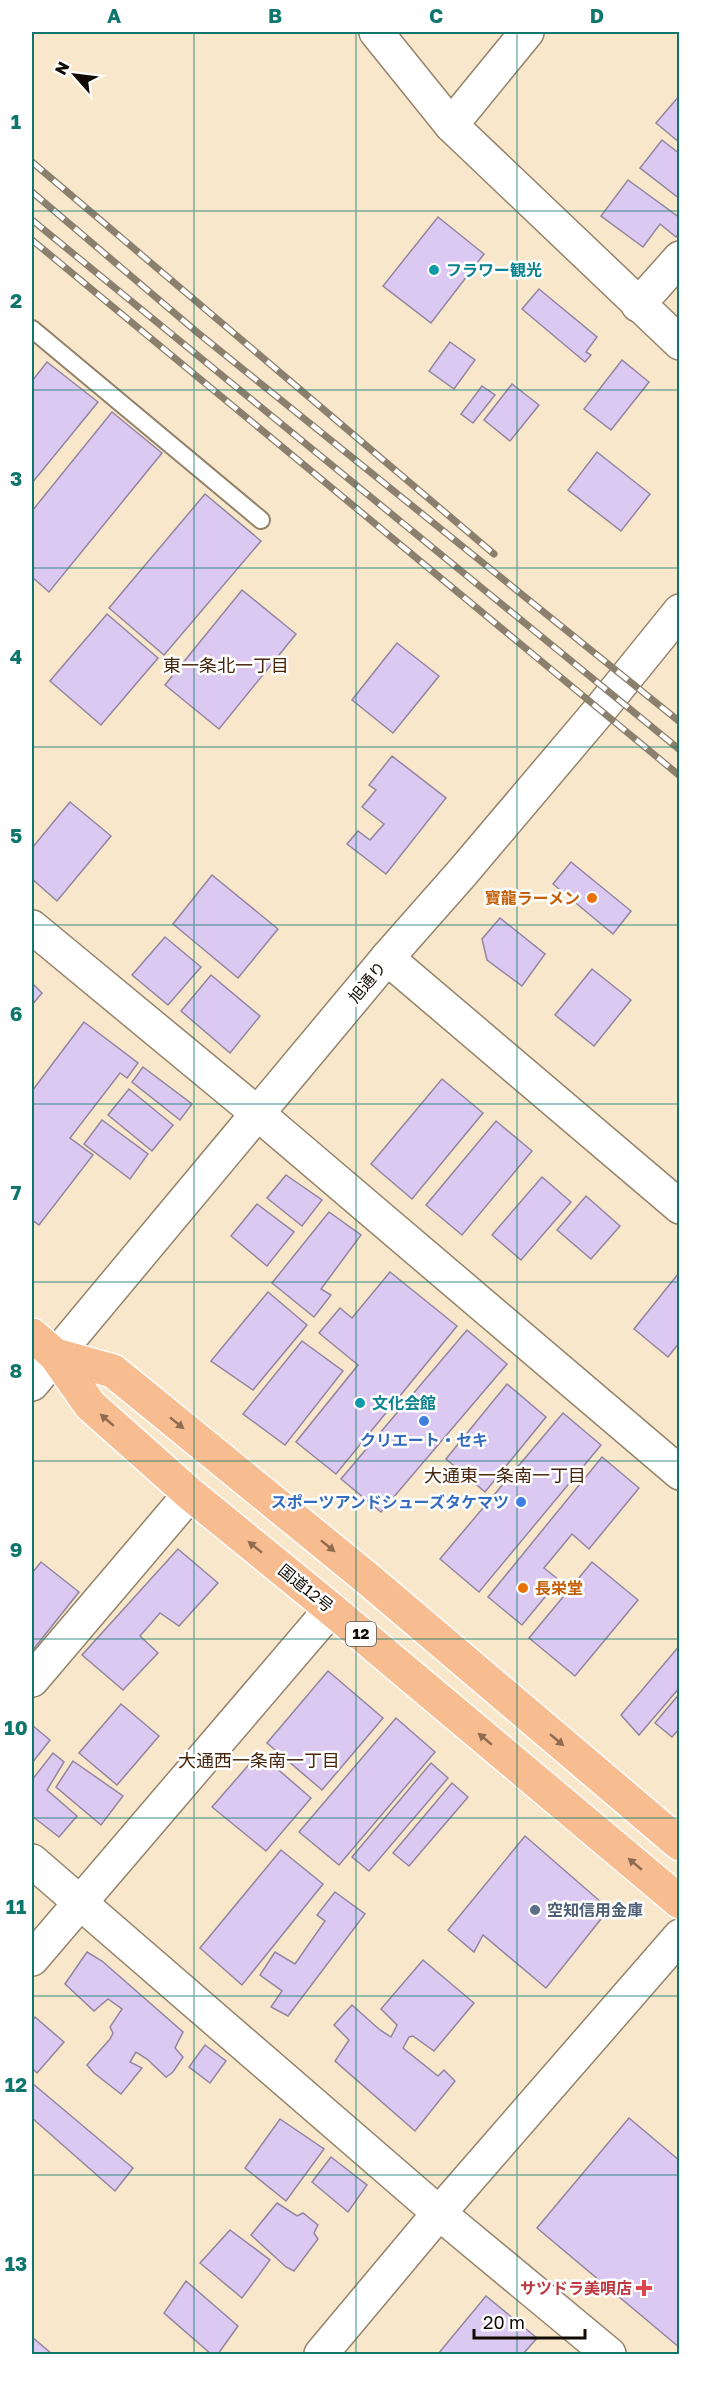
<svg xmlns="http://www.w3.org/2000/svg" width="711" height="2386" font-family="'Golos Text','Noto Sans JP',sans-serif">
  <rect width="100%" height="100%" fill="#f9e7cb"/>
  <!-- building -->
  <g fill="#dcc9f1" stroke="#9285a0" stroke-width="1.5">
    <polygon points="680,95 680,143 656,123"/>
    <polygon points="662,140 680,154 680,199 640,168"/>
    <polygon points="628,180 680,218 680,232 676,237 660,224 643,247 601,216"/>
    <polygon points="438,217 484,254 431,323 383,286"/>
    <polygon points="539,289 597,337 586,352 591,355 585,362 522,309"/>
    <polygon points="450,342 475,360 454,389 429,371"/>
    <polygon points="622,360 649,382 611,430 584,409"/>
    <polygon points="47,362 98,402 32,483 32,381"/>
    <polygon points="512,384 539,405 510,441 484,420"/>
    <polygon points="482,386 495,395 473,423 461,414"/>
    <polygon points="112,412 162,453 49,592 32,577 32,511"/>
    <polygon points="597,452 650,494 621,531 568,490"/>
    <polygon points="205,494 261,541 164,655 109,608"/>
    <polygon points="242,590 296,634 219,729 165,685"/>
    <polygon points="107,614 158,658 101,725 50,681"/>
    <polygon points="397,643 439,676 393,733 352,700"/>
    <polygon points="392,756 446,798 386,874 347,844 358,831 370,840 384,824 362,807 376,790 369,785"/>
    <polygon points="70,802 111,836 57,901 32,879 32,848"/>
    <polygon points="571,862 631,911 613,934 553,884"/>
    <polygon points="212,875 278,929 238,978 173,924"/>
    <polygon points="500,918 545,954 522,986 487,960 482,939"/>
    <polygon points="165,937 201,967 168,1005 132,975"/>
    <polygon points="592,969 631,1000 594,1046 555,1015"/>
    <polygon points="211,975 260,1016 230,1053 181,1011"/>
    <polygon points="32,983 42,993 32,1005"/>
    <polygon points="84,1022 138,1063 127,1078 120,1073 70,1138 93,1155 39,1225 32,1220 32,1091"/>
    <polygon points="143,1067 192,1104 180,1120 132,1082"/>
    <polygon points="442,1079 483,1113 412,1199 371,1164"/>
    <polygon points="129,1089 173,1125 152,1151 108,1115"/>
    <polygon points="102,1120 148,1154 130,1179 84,1144"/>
    <polygon points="496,1121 532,1151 462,1235 426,1205"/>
    <polygon points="286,1175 322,1200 302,1226 267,1198"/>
    <polygon points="542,1177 571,1202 521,1260 492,1235"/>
    <polygon points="586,1196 620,1226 591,1259 557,1230"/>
    <polygon points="257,1204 294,1232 267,1266 231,1236"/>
    <polygon points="329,1212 361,1235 321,1289 331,1295 314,1317 272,1283"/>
    <polygon points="390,1272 457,1326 336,1474 296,1442 358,1365 319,1333 340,1308 352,1318"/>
    <polygon points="678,1274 680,1342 668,1357 634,1329"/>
    <polygon points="268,1292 307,1325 253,1390 211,1361"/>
    <polygon points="467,1330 507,1364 381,1512 341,1479"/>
    <polygon points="302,1341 343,1371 285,1445 243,1414"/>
    <polygon points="507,1384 546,1417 485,1492 446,1459"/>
    <polygon points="563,1413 601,1445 479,1592 440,1559"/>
    <polygon points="602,1457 639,1488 589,1549 572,1534 544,1568 559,1580 522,1625 488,1597"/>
    <polygon points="178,1549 218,1583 179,1626 160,1613 140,1636 158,1653 123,1690 82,1655"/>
    <polygon points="41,1562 79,1592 32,1651 32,1573"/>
    <polygon points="592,1562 638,1600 575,1676 529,1638"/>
    <polygon points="680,1645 680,1687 639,1735 621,1715"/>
    <polygon points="328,1671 383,1718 322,1790 267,1743"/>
    <polygon points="680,1693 680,1728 672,1737 655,1723"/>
    <polygon points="121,1704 159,1736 117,1785 79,1753"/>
    <polygon points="396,1718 435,1752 339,1865 299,1832"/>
    <polygon points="32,1725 50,1740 32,1763"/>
    <polygon points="53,1753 64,1762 47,1790 77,1816 59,1837 32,1816 32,1780"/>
    <polygon points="259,1753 311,1798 266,1851 212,1807"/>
    <polygon points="73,1761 123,1796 101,1825 56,1787"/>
    <polygon points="431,1763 448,1778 369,1871 352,1857"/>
    <polygon points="452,1783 468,1797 409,1866 393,1853"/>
    <polygon points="525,1836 609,1909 546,1988 483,1935 474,1952 448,1930"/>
    <polygon points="281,1850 323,1884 242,1985 200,1948"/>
    <polygon points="335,1892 365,1914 288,2016 271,2007 282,1991 260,1975 275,1952 295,1964 325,1921 317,1915"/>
    <polygon points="87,1952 102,1961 183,2032 175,2048 183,2057 173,2072 166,2077 147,2059 136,2052 130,2062 142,2068 121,2094 94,2073 87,2065 110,2039 113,2033 110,2027 122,2009 108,1999 94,2011 65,1984"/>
    <polygon points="423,1960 474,2003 434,2051 413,2036 409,2037 403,2048 438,2076 444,2070 455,2081 415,2131 335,2061 349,2040 334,2025 352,2005 380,2030 391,2037 397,2025 381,2009"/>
    <polygon points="35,2017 64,2042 37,2073 32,2068 32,2021"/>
    <polygon points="205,2045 226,2061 210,2083 189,2067"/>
    <polygon points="32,2083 133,2168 115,2191 32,2118"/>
    <polygon points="629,2118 680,2161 680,2348 537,2228"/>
    <polygon points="280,2119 324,2149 286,2201 245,2168"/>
    <polygon points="331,2157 367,2185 348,2212 312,2182"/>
    <polygon points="277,2203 297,2216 303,2213 318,2225 314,2233 318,2239 294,2271 286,2267 251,2235"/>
    <polygon points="230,2230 270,2260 242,2298 200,2263"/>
    <polygon points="186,2281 238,2326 218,2354 211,2354 164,2313"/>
    <polygon points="486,2296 537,2338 523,2354 438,2354"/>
    <polygon points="32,2337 52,2354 32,2354"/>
  </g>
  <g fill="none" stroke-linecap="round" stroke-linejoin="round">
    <!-- service casing -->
    <g stroke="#94836a" stroke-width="20">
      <polyline id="service" points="32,329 261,520"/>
    </g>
    <!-- minor casing -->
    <g stroke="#94836a" stroke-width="36">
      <g id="minor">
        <polyline points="376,32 451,125 680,343"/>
        <polyline points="451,125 527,32"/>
        <polyline points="638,305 680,258"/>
        <polyline points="32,927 257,1113 680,1473"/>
        <polyline points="32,1680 190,1494"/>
        <polyline points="32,1861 439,2213 609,2354"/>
        <polyline points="32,1959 331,1609"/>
      </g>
    </g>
    <!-- tertiary casing -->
    <g stroke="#94836a" stroke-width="36">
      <g id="tertiary">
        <polyline points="387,958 680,1207"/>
        <polyline points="32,1384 387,958 462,873 599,711 680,611"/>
        <polyline points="321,2354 439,2213 680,1936"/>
      </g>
    </g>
    <!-- trunk casing -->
    <g stroke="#fff" stroke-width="36">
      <g id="trunk">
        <polyline points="32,1335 55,1355 90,1405 190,1494 331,1609 680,1902"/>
        <polyline points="55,1355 113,1371 368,1579 680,1844"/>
      </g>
    </g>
    <!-- service -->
    <use href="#service" stroke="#fff" stroke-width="16"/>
    <!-- minor -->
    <use href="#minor" stroke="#fff" stroke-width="33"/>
    <!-- tertiary -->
    <use href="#tertiary" stroke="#fff" stroke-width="33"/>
    <!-- trunk -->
    <use href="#trunk" stroke="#f7bc90" stroke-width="33"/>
    <!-- rail casing -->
    <g stroke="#8b7f6d" stroke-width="7">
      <g id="rail">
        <polyline points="32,162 494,554"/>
        <polyline points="32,192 198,333 680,722"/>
        <polyline points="32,220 680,750"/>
        <polyline points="32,240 680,776"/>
      </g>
    </g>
    <!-- rail -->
    <use href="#rail" stroke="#fff" stroke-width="4.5" stroke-dasharray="14" stroke-linecap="butt"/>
  </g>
  <!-- one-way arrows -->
  <defs><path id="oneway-solid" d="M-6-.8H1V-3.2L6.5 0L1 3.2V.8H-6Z" transform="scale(1.5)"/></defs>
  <g fill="#8f6c51">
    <use href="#oneway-solid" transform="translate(107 1420) rotate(-139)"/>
    <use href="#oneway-solid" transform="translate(177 1423) rotate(39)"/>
    <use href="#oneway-solid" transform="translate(328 1546) rotate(39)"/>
    <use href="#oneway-solid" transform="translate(255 1547) rotate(-141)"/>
    <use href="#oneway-solid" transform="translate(485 1739) rotate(-140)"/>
    <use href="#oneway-solid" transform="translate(557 1740) rotate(40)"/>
    <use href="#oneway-solid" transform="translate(635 1864) rotate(-140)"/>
  </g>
  <!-- grid -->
  <path fill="none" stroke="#0f766e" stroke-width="1.5" stroke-opacity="0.55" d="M194,32V2354M356,32V2354M517,32V2354M32,211H680M32,390H680M32,568H680M32,747H680M32,925H680M32,1104H680M32,1282H680M32,1461H680M32,1639H680M32,1818H680M32,1996H680M32,2175H680"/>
  <!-- markers -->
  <g fill="#0f9aa8" stroke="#fff" stroke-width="2">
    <circle cx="434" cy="270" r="6"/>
    <circle cx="360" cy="1403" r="6"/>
  </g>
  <g fill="#e8710a" stroke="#fff" stroke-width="2">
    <circle cx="592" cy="898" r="6"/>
    <circle cx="523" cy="1588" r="6"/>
  </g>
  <g fill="#3f7fe0" stroke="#fff" stroke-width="2">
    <circle cx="424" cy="1421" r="6"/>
    <circle cx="521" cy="1502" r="6"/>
  </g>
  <circle fill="#5c6f8a" stroke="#fff" stroke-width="2" cx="535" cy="1910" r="6"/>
  <path fill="#e0444e" stroke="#fff" stroke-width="2" d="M641 2279h6v6h6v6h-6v6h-6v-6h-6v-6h6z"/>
  <g text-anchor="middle" stroke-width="5" stroke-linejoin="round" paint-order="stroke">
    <!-- shield labels -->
    <rect fill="#fff" stroke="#58544f" stroke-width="1.5" x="346" y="1622" width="30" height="24" rx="4.5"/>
    <g font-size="15" font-weight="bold" fill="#100a03">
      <text x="361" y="1639">12</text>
    </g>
    <!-- culture labels -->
    <g font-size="16" font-weight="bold" fill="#0d838f" stroke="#fff" text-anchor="start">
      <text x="446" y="276">フラワー観光</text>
      <text x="372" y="1409">文化会館</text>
    </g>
    <!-- food labels -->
    <g font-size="16" font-weight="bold" fill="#c56008" stroke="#fff" text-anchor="end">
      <text x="580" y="904">寶龍ラーメン</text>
      <text x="535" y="1594" text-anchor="start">長栄堂</text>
    </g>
    <!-- street labels -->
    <g font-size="16" fill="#100a03" stroke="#fff">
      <text transform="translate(367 982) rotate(-50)" y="6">旭通り</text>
      <text transform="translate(306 1588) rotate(39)" y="6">国道12号</text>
    </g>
    <!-- shop labels -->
    <g font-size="16" font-weight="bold" fill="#366cbe" stroke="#fff">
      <text x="424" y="1446">クリエート・セキ</text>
      <text x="509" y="1508" text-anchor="end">スポーツアンドシューズタケマツ</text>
    </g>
    <!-- service labels -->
    <g font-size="16" font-weight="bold" fill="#4e5e75" stroke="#fff" text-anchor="start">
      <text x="547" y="1916">空知信用金庫</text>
    </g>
    <!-- health labels -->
    <g font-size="16" font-weight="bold" fill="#be3a42" stroke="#fff" text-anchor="end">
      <text x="632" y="2294">サツドラ美唄店</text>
    </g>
    <!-- neighbourhood labels -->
    <g font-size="18" fill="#46260d" stroke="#fff">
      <text x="226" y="672">東一条北一丁目</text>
      <text x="505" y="1482">大通東一条南一丁目</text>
      <text x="259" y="1767">大通西一条南一丁目</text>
    </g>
  </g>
  <!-- border -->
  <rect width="711" height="2386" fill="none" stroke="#ffffff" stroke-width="66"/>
  <!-- north arrow -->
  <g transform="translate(75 75) rotate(298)" stroke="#ffffff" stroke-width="4.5" paint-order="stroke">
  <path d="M0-4.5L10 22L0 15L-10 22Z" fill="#100a03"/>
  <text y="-9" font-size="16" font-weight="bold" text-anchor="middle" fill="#100a03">N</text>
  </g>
  <!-- scale -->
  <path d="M474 2329v9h111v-9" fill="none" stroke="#100a03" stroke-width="3"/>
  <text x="483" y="2329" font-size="18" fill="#100a03" stroke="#ffffff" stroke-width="4.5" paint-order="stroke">20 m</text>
  <rect x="33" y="33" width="645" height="2320" fill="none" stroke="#0f766e" stroke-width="2"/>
  <g font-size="20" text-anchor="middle" font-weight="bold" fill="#0f766e">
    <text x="114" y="23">A</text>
    <text x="275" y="23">B</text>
    <text x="436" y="23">C</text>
    <text x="597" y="23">D</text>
    <text x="16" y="129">1</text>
    <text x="16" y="308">2</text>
    <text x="16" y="486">3</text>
    <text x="16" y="664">4</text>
    <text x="16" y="843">5</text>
    <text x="16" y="1021">6</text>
    <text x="16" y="1200">7</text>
    <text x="16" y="1378">8</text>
    <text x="16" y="1557">9</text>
    <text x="16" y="1735">10</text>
    <text x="16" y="1914">11</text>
    <text x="16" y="2092">12</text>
    <text x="16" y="2271">13</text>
  </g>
</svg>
